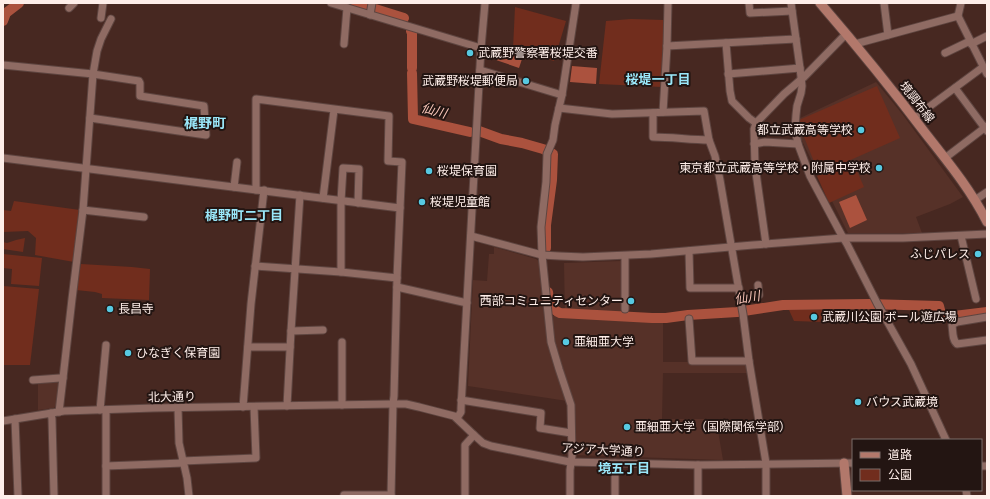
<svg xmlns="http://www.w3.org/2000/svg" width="990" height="499" font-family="'Exo 2','Noto Sans JP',sans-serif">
  <rect width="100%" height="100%" fill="#472821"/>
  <!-- built -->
  <g fill="#563128">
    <polygon points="876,82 903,115 963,197 950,204 916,217 922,233 848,233 801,139 798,119"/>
    <polygon points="494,247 536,259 540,262 544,316 565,316 564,263 621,261 621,319 663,322 663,362 747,362 749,373 663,373 662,419 716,419 723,460 574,455 574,402 468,386 473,280 487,281 489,254 494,254"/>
    <polygon points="57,381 59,383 57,404 54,408 38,410 38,382"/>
  </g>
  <!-- green -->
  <g fill="#712d1d">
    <polygon points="515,7 566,21 554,61 513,49"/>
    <polygon points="631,19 664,20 662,87 599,84 606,21"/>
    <polygon points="877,86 900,138 819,174 804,137 799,120"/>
    <polygon points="853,162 864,187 829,203 817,176"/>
    <polygon points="14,201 80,210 74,262 35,255 36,238 28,231 3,232 3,210 11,211"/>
    <polygon points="25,238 23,252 3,249 3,242 7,243 16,240"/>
    <polygon points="3,254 42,258 39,286 11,284 12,269 3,268"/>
    <polygon points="81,264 132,267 150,269 149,300 102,298 102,294 95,292 76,290"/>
    <polygon points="3,286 39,289 30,365 3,365"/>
    <polygon points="789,310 823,310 823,322 794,321"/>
  </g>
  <!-- water -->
  <g fill="#ab523e">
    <polygon points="499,49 523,56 519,68 496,60"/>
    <polygon points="572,66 597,68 596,84 570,82"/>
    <polygon points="856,195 867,220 850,228 839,202"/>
  </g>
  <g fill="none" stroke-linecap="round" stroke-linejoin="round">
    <!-- river -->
    <g stroke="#ab523e" stroke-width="10">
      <polyline points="356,3 404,18"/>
      <polyline points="3,21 6,13 19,3"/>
      <polyline points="411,31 412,33 412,68"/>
      <polyline points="412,73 413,119 470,132"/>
      <polyline points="479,131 501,139 522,143 543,149 553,154 552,180 546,225 546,248"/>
      <path d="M548,292C549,302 550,309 560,313L652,318H666L688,315L737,312L783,305L869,304L939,306L941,314L946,317L987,312"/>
    </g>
    <!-- minor casing -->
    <g stroke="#5e4540" stroke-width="9">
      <g id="minor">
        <polyline points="331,3 481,48"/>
        <polyline points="749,3 750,13 792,11"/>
        <polyline points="791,3 800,68 802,86 801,93 797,106 796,115 795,129 798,144 810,176 818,191 841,234 847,244 877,303 911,364 946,440"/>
        <polyline points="884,3 888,35"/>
        <polyline points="961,3 958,16 987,74"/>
        <polyline points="69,8 74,3"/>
        <polyline points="370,15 372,3"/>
        <polyline points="101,18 103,3"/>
        <polyline points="726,43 730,91 732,101 749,118 756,123"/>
        <polyline points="344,44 347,8"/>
        <polyline points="855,44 958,16"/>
        <polyline points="971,44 987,36"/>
        <polyline points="667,46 796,39"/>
        <polyline points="945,53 970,41"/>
        <polyline points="3,65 93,74 139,81 140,83 140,96 204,106 206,135 90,118"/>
        <polyline points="480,70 562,95"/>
        <polyline points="728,74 800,68"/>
        <polyline points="955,88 987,131"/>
        <polyline points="559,108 612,114 704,111 709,140 715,156 720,180 743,314 749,361 766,463 766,496"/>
        <polyline points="663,112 667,46 668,3"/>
        <path d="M653,113V137C672,137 691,140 709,140"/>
        <polyline points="914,118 983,67"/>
        <polyline points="754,144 765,142 798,144"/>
        <polyline points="3,158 400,208"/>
        <polyline points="945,158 987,126"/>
        <polyline points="234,187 237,162"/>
        <polyline points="256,190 256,99 389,116 388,161 402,162 397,278 394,396 393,404 391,496"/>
        <polyline points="323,198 334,110"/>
        <polyline points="975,200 987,192"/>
        <polyline points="83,210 144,217"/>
        <polyline points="471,236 542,255 559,256 583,257 651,254 753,245 843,238 903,238 987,234"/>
        <polyline points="961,236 976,299"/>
        <polyline points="766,244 755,166 754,129 756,123 784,94 804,77 846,34"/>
        <polyline points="689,251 690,288 739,288"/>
        <polyline points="625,256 625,309"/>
        <polyline points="255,266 341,272 397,278"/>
        <polyline points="341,272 341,201 343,168 359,169 358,203"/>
        <polyline points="397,287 467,303"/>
        <polyline points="741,299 759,295 758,285"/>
        <path d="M987,317L957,322L953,324L952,325C953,331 952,340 957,344L987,340"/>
        <polyline points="689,319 692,361 749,361"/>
        <polyline points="291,331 323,330"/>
        <polyline points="248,347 290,347"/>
        <polyline points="33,380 60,378 63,378"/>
        <polyline points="461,400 541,413 540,428 571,433"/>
        <polyline points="342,405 342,342"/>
        <polyline points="287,406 291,331 300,195"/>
        <polyline points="243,407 251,304 264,190"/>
        <polyline points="178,408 179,443 187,478 189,496"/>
        <polyline points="100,410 106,345"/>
        <polyline points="59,412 63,378 72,299 83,210 93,74 97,51 101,39 111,19"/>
        <polyline points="51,413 52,419 54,496"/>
        <polyline points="457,418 461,412 461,408 481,48 485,3"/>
        <polyline points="15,419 18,496"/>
        <polyline points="3,421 64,411 154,408 393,404 406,404 419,407 454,416 474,435 483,443 491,446 570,462 615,463 698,465 853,463"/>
        <polyline points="182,461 256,458 254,407"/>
        <polyline points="615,463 615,496"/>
        <polyline points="106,466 183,463"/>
        <polyline points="981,466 987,466"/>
        <polyline points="966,490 967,496"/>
        <polyline points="344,495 391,495"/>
        <polyline points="106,496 106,410"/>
        <polyline points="465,496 465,445 474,435"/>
        <polyline points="570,496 570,470 572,456 571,405 559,369 551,342 542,255 541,227 546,182 547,154 553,140 555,125 562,95 576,3"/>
        <polyline points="698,496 698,465"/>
      </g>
    </g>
    <!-- major casing -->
    <g stroke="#5e4540" stroke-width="11">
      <g id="major">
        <path d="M820,3C857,46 892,89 926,134C948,162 971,190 987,222"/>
        <polyline points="844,463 847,496"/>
      </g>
    </g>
    <!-- minor -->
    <use href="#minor" stroke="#8f6b63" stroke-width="7"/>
    <!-- major -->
    <use href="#major" stroke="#b2786b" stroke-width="9"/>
  </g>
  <!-- markers -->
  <g fill="#57c9e1" stroke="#231512" stroke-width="1.5">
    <circle cx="470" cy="53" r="4"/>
    <circle cx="526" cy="81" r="4"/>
    <circle cx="861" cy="130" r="4"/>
    <circle cx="879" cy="168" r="4"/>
    <circle cx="429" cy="171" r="4"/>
    <circle cx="422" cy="202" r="4"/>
    <circle cx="978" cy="254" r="4"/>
    <circle cx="631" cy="301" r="4"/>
    <circle cx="110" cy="309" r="4"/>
    <circle cx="814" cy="317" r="4"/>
    <circle cx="566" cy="342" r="4"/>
    <circle cx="128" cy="353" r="4"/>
    <circle cx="858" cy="402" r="4"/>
    <circle cx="627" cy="427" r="4"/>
  </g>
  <g text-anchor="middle" stroke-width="4" stroke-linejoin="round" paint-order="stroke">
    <!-- poi labels -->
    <g font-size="12" fill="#feeee9" stroke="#231512" text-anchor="start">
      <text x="478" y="57">武蔵野警察署桜堤交番</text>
      <text x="518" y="85" text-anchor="end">武蔵野桜堤郵便局</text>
      <text x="853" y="134" text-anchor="end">都立武蔵高等学校</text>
      <text x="871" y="172" text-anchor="end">東京都立武蔵高等学校・附属中学校</text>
      <text x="437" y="175">桜堤保育園</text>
      <text x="430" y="206">桜堤児童館</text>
      <text x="970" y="258" text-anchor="end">ふじパレス</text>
      <text x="623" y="305" text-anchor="end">西部コミュニティセンター</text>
      <text x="118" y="313">長昌寺</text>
      <text x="822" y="321">武蔵川公園 ボール遊広場</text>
      <text x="574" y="346">亜細亜大学</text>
      <text x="136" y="357">ひなぎく保育園</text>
      <text x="866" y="406">バウス武蔵境</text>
      <text x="635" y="431">亜細亜大学（国際関係学部）</text>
    </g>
    <!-- street labels -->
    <g font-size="12" fill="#feeee9" stroke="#231512">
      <text transform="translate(917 102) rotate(52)" y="4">境調布線</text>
      <text transform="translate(172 397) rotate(-1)" y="4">北大通り</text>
      <text transform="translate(603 450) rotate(3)" y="4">アジア大学通り</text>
    </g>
    <!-- neighbourhood labels -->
    <g font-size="13" font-weight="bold" fill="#9ae7f9" stroke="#231512">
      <text x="658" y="84">桜堤一丁目</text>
      <text x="244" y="220">梶野町二丁目</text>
      <text x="624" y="473">境五丁目</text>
    </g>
    <!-- water labels -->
    <g font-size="13" font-style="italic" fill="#f9c6b9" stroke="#231512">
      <text transform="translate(434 110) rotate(15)" y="5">仙川</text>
      <text transform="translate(747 297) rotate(-9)" y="5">仙川</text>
    </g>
    <!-- quarter labels -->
    <g font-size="14" font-weight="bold" fill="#9ae7f9" stroke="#231512">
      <text x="205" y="128">梶野町</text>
    </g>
  </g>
  <!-- border -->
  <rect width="990" height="499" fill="none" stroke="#feeee9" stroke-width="8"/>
  <!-- legend -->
  <rect x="852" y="439" width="130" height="52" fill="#231512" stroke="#7b6c68"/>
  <rect x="860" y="452" width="20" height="6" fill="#b2786b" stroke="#7b6c68"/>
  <text x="888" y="459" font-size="12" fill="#feeee9">道路</text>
  <rect x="860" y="469" width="20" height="12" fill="#712d1d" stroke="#7b6c68"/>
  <text x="888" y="479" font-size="12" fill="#feeee9">公園</text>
</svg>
